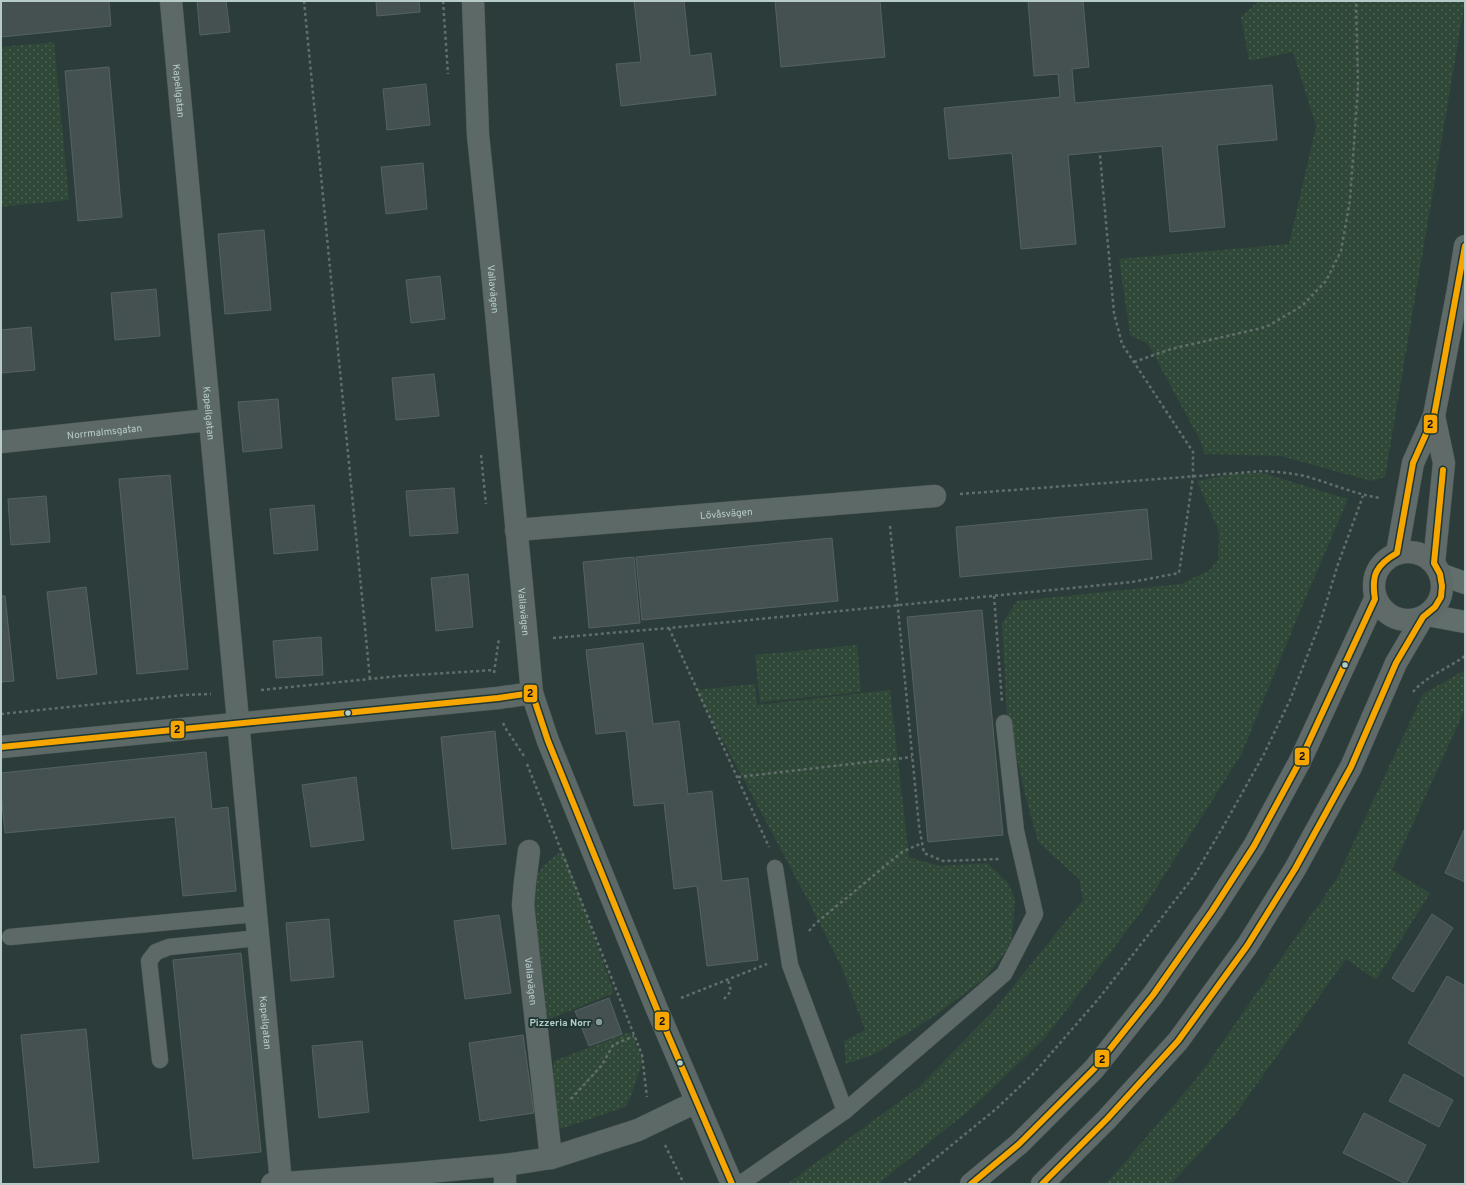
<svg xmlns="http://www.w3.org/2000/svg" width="1466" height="1185" font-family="Overpass,sans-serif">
  <defs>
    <pattern id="green-dots" width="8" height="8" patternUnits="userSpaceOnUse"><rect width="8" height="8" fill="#2f4837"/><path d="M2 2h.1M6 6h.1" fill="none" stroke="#4b6153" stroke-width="1.8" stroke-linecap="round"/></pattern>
  </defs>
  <rect width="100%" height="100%" fill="#2c3c3a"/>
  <!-- green -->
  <g fill="url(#green-dots)">
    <polygon points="1259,1 1465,1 1385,477 1371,481 1281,456 1204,454 1201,442 1148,344 1130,335 1119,259 1289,244 1316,126 1293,52 1249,61 1241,17"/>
    <polygon points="54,42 69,200 1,207 1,47"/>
    <polygon points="1263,473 1348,499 1303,604 1241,755 1141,912 1045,1038 972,1108 878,1184 787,1184 919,1087 994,1010 1083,900 1079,879 1038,842 1026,798 1007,715 1002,623 1017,601 1181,584 1210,570 1218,560 1219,531 1197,481 1232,474"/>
    <polygon points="857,645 861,692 760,702 755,655"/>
    <polygon points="1465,670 1465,709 1392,870 1430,893 1376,980 1346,959 1237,1112 1171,1184 1104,1184 1112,1177 1198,1077 1337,878 1423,694"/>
    <polygon points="755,684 757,705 890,690 909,857 939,866 987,863 1007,882 1015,898 1012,940 1005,952 985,978 937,1014 875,1054 846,1064 844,1041 865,1030 842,968 813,910 696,690"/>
    <path d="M563,850L614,993L547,1020L532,890C539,866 544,865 563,850Z"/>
    <polygon points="630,1032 643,1060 630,1099 625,1107 560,1129 552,1108 554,1061"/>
  </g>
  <!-- building -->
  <g fill="#455150" stroke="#546361">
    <polygon points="1,1 109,1 111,26 1,37"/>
    <polygon points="197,1 226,1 230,32 200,35"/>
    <polygon points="376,1 419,1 420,12 377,16"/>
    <polygon points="634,1 684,1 690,56 711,53 716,95 621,106 616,64 641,62"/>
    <polygon points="775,1 880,1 885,57 781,67"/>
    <polygon points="1028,1 1083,1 1089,67 1072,69 1075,103 1272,85 1277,140 1217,145 1225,227 1170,232 1162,146 1068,155 1076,244 1021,249 1012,153 949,159 944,108 1060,97 1058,74 1034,76"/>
    <polygon points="109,67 122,217 78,221 65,71"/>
    <polygon points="426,84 430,125 387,130 383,89"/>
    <polygon points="423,163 427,209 386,214 381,167"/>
    <polygon points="264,230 271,310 225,314 218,234"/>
    <polygon points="440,276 445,319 411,323 406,280"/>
    <polygon points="156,289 160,336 115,340 111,293"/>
    <polygon points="31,327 35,370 1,373 1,330"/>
    <polygon points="434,374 439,416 396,420 392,378"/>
    <polygon points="278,399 282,448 243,452 238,402"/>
    <polygon points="170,475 188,669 137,674 119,479"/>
    <polygon points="454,488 458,533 410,536 406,491"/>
    <polygon points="46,496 50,542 11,545 8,499"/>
    <polygon points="314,505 318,550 274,554 270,509"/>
    <polygon points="1147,509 1152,559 960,577 956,527"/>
    <polygon points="832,538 838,601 642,620 636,557"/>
    <polygon points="634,557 640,623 589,628 583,562"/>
    <polygon points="468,574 473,627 436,631 431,578"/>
    <polygon points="86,587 97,674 57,679 47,592"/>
    <polygon points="1,596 5,596 14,681 1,682"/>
    <polygon points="982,610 1003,835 928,842 907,617"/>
    <polygon points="321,637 323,675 276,678 273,641"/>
    <polygon points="643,643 653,724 679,721 688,794 712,791 722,881 748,878 758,960 707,966 697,886 674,889 664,803 634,806 626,731 596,734 586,650"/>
    <polygon points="495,731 506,844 452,849 441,737"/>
    <polygon points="206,752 212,809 228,807 236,891 183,896 175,817 5,833 1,793 1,773"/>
    <polygon points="356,777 364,840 311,847 302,785"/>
    <polygon points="1465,828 1465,882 1445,873"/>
    <polygon points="1432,914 1453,928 1413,992 1392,978"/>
    <polygon points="499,915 511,993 465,999 454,921"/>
    <polygon points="329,919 334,977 291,981 286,923"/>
    <polygon points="241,953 261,1152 193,1159 173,960"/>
    <polygon points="1447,976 1465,986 1465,1077 1408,1043"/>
    <polygon points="609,998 622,1034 589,1046 575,1011"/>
    <polygon points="86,1029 99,1162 34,1168 21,1035"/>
    <polygon points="523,1035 534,1113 480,1121 469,1043"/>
    <polygon points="362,1041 369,1112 319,1118 312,1046"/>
    <polygon points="1404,1074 1453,1100 1439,1127 1389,1101"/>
    <polygon points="1364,1113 1426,1145 1406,1184 1343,1153"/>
  </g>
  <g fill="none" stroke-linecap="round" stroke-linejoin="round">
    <!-- lane casing -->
    <g stroke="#4c5856" stroke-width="17">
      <g id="lane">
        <polyline points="775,868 790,965 845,1111"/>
        <polyline points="10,937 256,914"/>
        <polyline points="160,1060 149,961 156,952 169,947 258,938"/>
        <polyline points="740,1184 845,1111 1004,974 1035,914 1016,831 1004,723"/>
      </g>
    </g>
    <!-- street casing -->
    <g stroke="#4c5856" stroke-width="23">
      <g id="street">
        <path id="s1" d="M171,1L281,1183"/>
        <path id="s2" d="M473,1L478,135L492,270L532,693L548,741L656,1007L732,1184"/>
        <path id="s3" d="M1,442L209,420"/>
        <path id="s4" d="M516,530L935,496"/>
        <polyline points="1,747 498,698 532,693"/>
        <path id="s5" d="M529,851L525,882L523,905L551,1158"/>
        <polyline points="505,1165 505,1184"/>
        <polyline points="272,1184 406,1174 505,1165 551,1158 638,1130 696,1102"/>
      </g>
    </g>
    <!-- secondary casing -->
    <g stroke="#4c5856" stroke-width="23">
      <g id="secondary">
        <polyline points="1440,574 1465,583"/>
        <polyline points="1427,615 1465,622"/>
      </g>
    </g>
    <!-- primary casing -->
    <g stroke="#4a5856" stroke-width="23">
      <g id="primary">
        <circle cx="1408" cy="586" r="34"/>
        <polyline points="1397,553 1413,463 1434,416 1458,290 1465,246"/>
        <polyline points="1434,563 1444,463 1434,416"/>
        <polyline points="971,1184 1019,1144 1094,1069 1153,995 1212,911 1254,846 1300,761 1375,599"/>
        <polyline points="1042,1184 1107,1119 1178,1041 1247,946 1295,869 1351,767 1396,663 1423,617"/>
      </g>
    </g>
    <!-- path -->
    <g stroke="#626e6b" stroke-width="2.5" stroke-dasharray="3 3" stroke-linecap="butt">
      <polyline points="304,1 370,679"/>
      <polyline points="443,1 448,74"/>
      <polyline points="1134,362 1171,349 1266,327 1302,306 1326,281 1341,251 1350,200 1358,86 1356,1"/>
      <polyline points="481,455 486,504"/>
      <path d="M960,494L1264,471C1278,472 1291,473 1305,476C1330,483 1354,494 1380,498"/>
      <polyline points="890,526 919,826 924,853 943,861 1000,859"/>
      <polyline points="994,596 1002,701"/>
      <polyline points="669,628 769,847"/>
      <polyline points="553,638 669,628 1132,582 1179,573 1193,477 1193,452 1122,344 1114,313 1100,155"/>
      <polyline points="494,673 499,638"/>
      <polyline points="261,690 399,676 494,670"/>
      <path d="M1413,692C1426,676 1449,668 1465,656"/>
      <polyline points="1,714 184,695 211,694"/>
      <polyline points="503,723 506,729 524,756"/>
      <polyline points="527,764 642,1055 647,1097"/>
      <polyline points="738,777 912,757"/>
      <polyline points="809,931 815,924 902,852 922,843"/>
      <polyline points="681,998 767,964"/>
      <polyline points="724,999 731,991 728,980"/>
      <polyline points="571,1099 602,1065 613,1045 634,1036"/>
      <polyline points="665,1145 684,1184"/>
      <polyline points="904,1184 996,1109 1034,1073 1100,997 1194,876 1227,820 1264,754 1290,700 1320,623 1338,564 1363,496"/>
    </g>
    <!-- lane -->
    <use href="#lane" stroke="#5c6967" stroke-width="16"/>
    <!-- street -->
    <use href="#street" stroke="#5c6967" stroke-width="22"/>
    <!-- secondary -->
    <use href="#secondary" stroke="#616e6c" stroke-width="22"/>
    <!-- primary -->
    <use href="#primary" stroke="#5f6a69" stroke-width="22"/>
    <!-- bus-1 casing -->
    <g stroke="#1f3733" stroke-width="9">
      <g id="bus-1">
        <polyline points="1,747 498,698 532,693 548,741 656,1007 732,1184"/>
        <path d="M971,1184L1019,1144L1094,1069L1153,995L1212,911L1254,846L1300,761L1375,599C1371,575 1376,565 1397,553L1413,463L1434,416L1465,246"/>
        <polyline points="1042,1184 1107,1119 1178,1041 1247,946 1295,869 1351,767 1396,663 1423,617 1435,607 1441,597 1442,586 1440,574 1434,563 1443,470"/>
      </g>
    </g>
    <!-- bus-1 -->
    <use href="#bus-1" stroke="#f7a600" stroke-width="6"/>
  </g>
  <!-- markers -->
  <g fill="#b7ccc9" stroke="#1f3733" stroke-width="1.5">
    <circle cx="1345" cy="665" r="3.5"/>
    <circle cx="348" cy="713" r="3.5"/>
    <circle cx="680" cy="1063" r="3.5"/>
  </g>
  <circle fill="#869a97" stroke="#1f3733" stroke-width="1.5" cx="599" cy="1022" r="4"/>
  <g text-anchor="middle" stroke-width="4" stroke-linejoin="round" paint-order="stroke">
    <!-- street labels -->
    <g font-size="10" fill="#b7ccc9" stroke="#1f3733">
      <text dy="4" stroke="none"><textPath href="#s1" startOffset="90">Kapellgatan</textPath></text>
      <text dy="4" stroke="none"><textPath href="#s2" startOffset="289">Vallavägen</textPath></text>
      <text dy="4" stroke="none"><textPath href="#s1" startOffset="414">Kapellgatan</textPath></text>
      <text dy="4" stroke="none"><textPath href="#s3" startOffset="104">Norrmalmsgatan</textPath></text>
      <text dy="4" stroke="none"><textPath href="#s4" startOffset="211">Lövåsvägen</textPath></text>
      <text dy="4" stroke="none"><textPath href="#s2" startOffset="613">Vallavägen</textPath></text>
      <text dy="4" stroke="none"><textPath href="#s5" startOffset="131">Vallavägen</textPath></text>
      <text dy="4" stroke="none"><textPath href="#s1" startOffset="1026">Kapellgatan</textPath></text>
    </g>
    <!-- poi labels -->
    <g font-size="10" font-weight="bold" fill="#b7ccc9" stroke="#1f3733" text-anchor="end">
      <text x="591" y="1026">Pizzeria Norr</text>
    </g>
  </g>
  <g stroke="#1f3733" stroke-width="1.5">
    <rect x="1423" y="414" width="15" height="20" rx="4" fill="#f7a600"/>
    <rect x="523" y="684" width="15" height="19" rx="4" fill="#f7a600"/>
    <rect x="170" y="720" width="15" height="19" rx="4" fill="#f7a600"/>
    <rect x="1294" y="747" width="16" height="19" rx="4" fill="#f7a600"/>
    <rect x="654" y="1011" width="16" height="20" rx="4" fill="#f7a600"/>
    <rect x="1094" y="1049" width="16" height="19" rx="4" fill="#f7a600"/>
  </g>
  <g font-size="11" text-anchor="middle" font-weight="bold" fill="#111">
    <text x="1430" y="428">2</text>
    <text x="530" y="697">2</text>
    <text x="177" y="733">2</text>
    <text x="1302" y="760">2</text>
    <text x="662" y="1025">2</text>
    <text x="1102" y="1063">2</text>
  </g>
  <!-- border -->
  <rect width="1466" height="1185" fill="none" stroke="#b7ccc9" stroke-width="4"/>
</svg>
